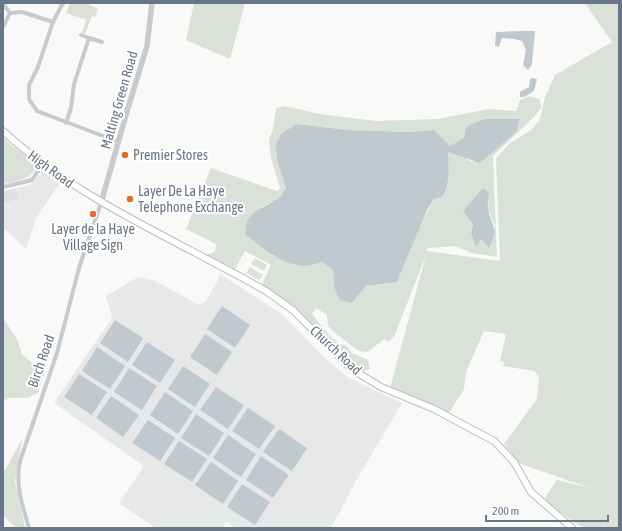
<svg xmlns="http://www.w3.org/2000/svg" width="622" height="531" font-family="'Asap Condensed',sans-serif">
  <rect width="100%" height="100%" fill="#f9f9f7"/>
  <!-- built -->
  <g fill="#e7e8e8">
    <polygon points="44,169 61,181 36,218 26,249 3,227 3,191 30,185"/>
    <polygon points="220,274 282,314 325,358 349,378 402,403 356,481 331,528 236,528 226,521 222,528 156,528 119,503 144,466 54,403 112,318 106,296 138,277 153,280 199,305 206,301 218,280"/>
  </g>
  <!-- green -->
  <g fill="#dae1d8" fill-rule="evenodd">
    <polygon points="70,3 85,3 98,9 95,17 92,16 85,34 82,33 86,20 66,13"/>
    <polygon points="194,3 245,3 230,59 186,40"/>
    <path d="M585,3H619V528H605L606,520L604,528H584L543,501L557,480L590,488L518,463L504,444L537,399L539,376L534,371L503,366L504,362L500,361L506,334L484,331L466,372L464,389L449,413L390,388L426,255L394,337L388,342L384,339L368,352L358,351L333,331L328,326L327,315L316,308L312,314C322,325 332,343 347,346L352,353L368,360L370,369L363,371L341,353L300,312L261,286L271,265L245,251L235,269L205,255L215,252L216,244L186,229L211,168L277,191L280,188L271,158L269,140L273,129L276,108L285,106L319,114L376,121L438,119L488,109L516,111L520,100L529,96L540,99L541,108L533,118L493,156L497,257L472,253L456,246L427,248V251L500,261L496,158L509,144L531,130L540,119L545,97L555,75L612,42ZM484,120H520L517,131L472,162L464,157L447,152L448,157L434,199L419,228L397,282L366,286L352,303L334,287L333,270L322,262L305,266L274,256L246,235L261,207L277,200L286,188L283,178L297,124L348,130L408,132L434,130L450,146L464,138L466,127ZM489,193L488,208L495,227L489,247L481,239L476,248L471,233L473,224Z"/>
    <path d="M3,138L36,164L37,167C29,180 17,181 3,184Z"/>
    <polygon points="15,189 18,199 3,203 3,192"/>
    <polygon points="255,258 267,265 264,271 251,264"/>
    <polygon points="250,267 263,275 259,280 246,273"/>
    <polygon points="3,318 17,339 22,354 36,367 45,371 38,393 27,398 9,398 3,401"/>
    <polygon points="22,439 15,482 25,528 16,528 3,515 3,474"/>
  </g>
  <!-- water -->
  <g fill="#c0c9ce">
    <polygon points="519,31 535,31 532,64 528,70 523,65 526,50 522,41 514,39 502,38 499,47 495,46 496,32"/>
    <polygon points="533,78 537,79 534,91 524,97 520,97 520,92 529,87 530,79"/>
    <path d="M484,119H520L517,131L480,163L448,152C448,170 451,178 443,196L434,199L427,210L397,282L366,286L352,303L340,300L334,287L333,270L322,262C317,263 310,266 304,266C281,264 264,249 246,235C243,213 260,210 276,200C280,198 283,192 286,188L277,160L276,145L281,134L297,124L348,130L408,132L434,130L450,146L464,138L466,127Z"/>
    <path d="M483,188L489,193C489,197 487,204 488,208C491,227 500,226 489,248L481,239L476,248L471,233L473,224L463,211Z"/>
    <polygon points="222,306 250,325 235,348 207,329"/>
    <polygon points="115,320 143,338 128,362 100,343"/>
    <polygon points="205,334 232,352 217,375 190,357"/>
    <polygon points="147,342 175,360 160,383 132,365"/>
    <polygon points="97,347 125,366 110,389 82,371"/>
    <polygon points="183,366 210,384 195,407 168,389"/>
    <polygon points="129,368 157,386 142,410 114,392"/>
    <polygon points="79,374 107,392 92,415 64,397"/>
    <polygon points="216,387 244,405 228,429 200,410"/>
    <polygon points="165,392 193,411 178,434 150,415"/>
    <polygon points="111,396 139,415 123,437 96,418"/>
    <polygon points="248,408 275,426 259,449 232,431"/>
    <polygon points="196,414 224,433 209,456 181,438"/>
    <polygon points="148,420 175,438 160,461 132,443"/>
    <polygon points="279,429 307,448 292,471 263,452"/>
    <polygon points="228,435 256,454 241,477 213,458"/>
    <polygon points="179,441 207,459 192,482 164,464"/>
    <polygon points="261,456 289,475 273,498 246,480"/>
    <polygon points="211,462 238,481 223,504 195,485"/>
    <polygon points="242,484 270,502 255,525 227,507"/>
  </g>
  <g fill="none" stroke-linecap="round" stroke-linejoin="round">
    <!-- secondary casing -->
    <g stroke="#b9bdc2" stroke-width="8">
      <path id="secondary" d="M3,131C80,201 177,240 266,291L294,311L348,366L358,373L381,387L434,409L494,441L514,462L531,492L572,528"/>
    </g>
    <!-- minor -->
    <g stroke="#c7cace" stroke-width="4">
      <polyline points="63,3 53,22 38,67 29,85 29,99 37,111 119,142"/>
      <polyline points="3,4 10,13"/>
      <polyline points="3,27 10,13 22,12 53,22"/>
      <polyline points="81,35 89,38"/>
      <polyline points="66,123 71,108 74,84 89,38 102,42"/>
      <polyline points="3,187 32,180 42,165"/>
      <path d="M29,528C22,504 15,486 20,461L57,353L79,268L101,203"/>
    </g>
    <!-- tertiary -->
    <polyline stroke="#c7cace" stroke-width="5.5" points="101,203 128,108 147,46 152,3"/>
    <!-- secondary -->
    <use href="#secondary" stroke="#fff" stroke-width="6"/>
  </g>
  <!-- markers -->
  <g fill="#e36b2d" stroke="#fff" stroke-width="1.5">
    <circle cx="125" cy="155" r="4"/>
    <circle cx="130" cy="199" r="4"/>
    <circle cx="93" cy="214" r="4"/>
  </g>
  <g text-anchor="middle" stroke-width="4" stroke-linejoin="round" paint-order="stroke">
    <!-- street labels -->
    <g font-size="14" fill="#687687" stroke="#fff">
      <text transform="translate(119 100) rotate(-74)" y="5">Malting Green Road</text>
      <text transform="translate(51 169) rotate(36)" y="5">High Road</text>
      <text transform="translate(336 350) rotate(43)" y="5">Church Road</text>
      <text transform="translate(41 361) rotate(-71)" y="5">Birch Road</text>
    </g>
    <!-- poi labels -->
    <g font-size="14" fill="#687687" stroke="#fff" text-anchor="start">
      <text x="133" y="160">Premier Stores</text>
      <text x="138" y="196">Layer De La Haye<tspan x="138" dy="16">Telephone Exchange</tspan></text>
      <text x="93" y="234" text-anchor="middle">Layer de la Haye<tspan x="93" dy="16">Village Sign</tspan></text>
    </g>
  </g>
  <!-- border -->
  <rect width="622" height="531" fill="none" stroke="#687687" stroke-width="8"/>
  <!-- scale -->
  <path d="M486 515v6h122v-6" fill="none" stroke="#687687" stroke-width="2"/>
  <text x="492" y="515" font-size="12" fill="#687687" stroke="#ffffff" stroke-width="3" paint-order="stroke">200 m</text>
</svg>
